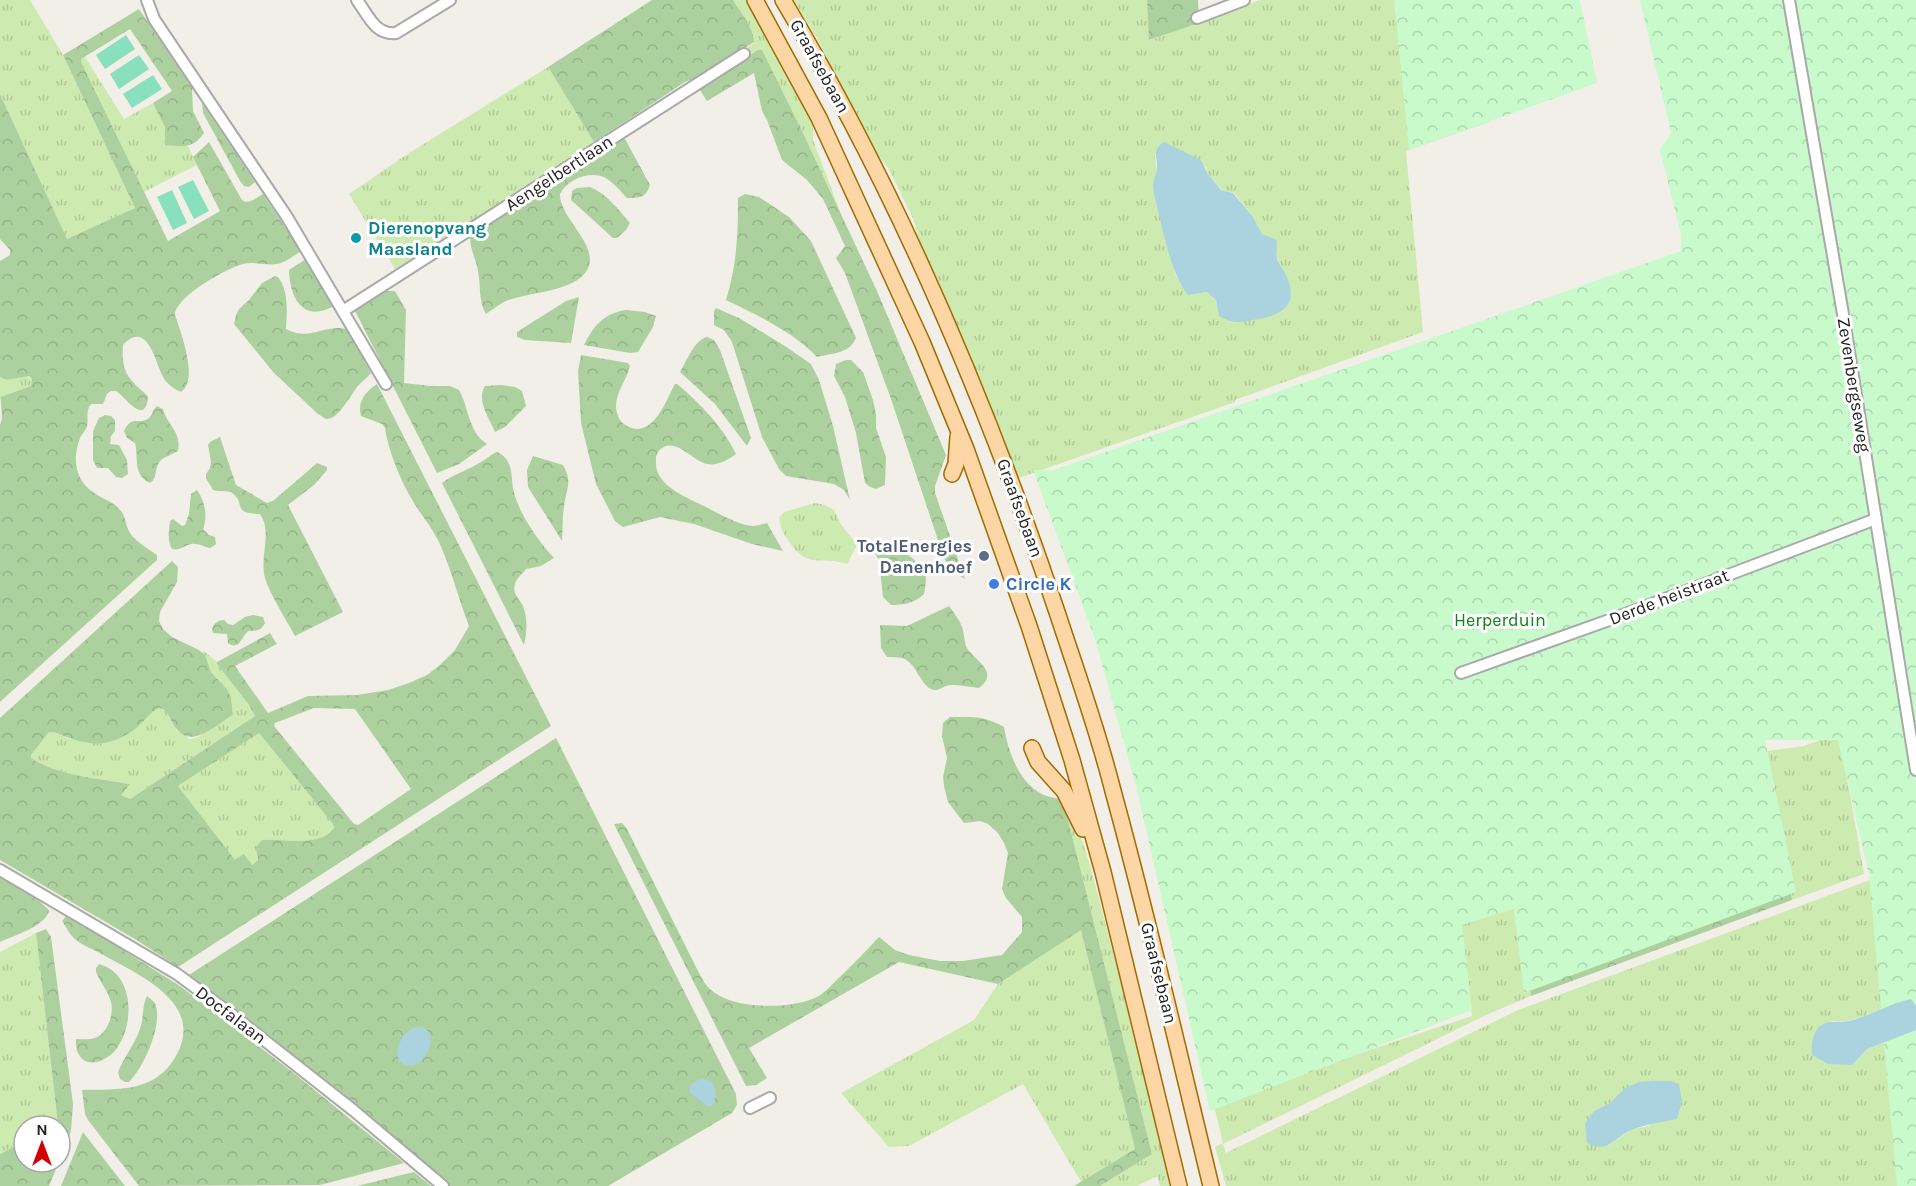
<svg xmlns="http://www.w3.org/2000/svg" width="1916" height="1186" font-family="Karla,sans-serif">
  <defs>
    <pattern id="grass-tufts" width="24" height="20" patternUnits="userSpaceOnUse" patternTransform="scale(1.5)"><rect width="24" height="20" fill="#cdebb0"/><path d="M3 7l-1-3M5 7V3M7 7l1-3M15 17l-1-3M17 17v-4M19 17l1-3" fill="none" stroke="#b0c997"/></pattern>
    <pattern id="forest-crowns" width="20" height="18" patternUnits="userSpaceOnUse" patternTransform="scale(1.5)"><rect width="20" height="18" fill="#add19e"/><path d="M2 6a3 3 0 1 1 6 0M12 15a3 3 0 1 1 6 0" fill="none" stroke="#95b388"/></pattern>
    <pattern id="park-crowns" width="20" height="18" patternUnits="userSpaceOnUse" patternTransform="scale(1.5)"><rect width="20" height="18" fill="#c8facc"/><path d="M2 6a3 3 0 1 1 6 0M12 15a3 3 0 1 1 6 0" fill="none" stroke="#acd6af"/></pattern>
  </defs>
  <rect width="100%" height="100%" fill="#f2efe9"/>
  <!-- grass -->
  <g fill="url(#grass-tufts)" fill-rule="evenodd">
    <polygon points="0,0 30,0 63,55 135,208 67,240 0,94"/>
    <polygon points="733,0 747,0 813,126 813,140 841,214 803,133 758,50 749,55 745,49 754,43"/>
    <path d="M794,0H1147L1150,40L1260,0H1456L1489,122L1406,151L1423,332L1235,400V402L1016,479L924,257L914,221L889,169L869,144L818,40ZM1160,145L1206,167L1208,174L1222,190L1234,193L1253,217L1262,234C1276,238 1275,246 1277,257C1278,263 1283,270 1286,275L1219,316L1216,300L1207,292L1188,295L1176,276L1155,199L1154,179L1157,171L1155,156Z"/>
    <polygon points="85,57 124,119 153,103 166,127 165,145 188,146 197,165 144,192 81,62 81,59"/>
    <polygon points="548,67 594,142 435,245 395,269 349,194 406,155"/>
    <polygon points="26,376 32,379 31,386 2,397 0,401 0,377 6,380"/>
    <path d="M815,503L825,505L834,510L840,523L857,545L847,564C820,555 808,571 788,540C783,533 780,527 779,518L784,512Z"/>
    <path d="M204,651L217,662V664L249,705L255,716L130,799L121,795L129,784C100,779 56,775 31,758V755L49,732H54L70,739L159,708L166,711L177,731L190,739L198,737L233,715L231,697L227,689L211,672L203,654Z"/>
    <path d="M259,733L333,824L334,828C318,848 284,838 262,840L257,856L258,860L239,875L178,786Z"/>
    <path d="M1839,733L1864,874L1792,900L1789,882L1527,975L1531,996L1486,1015L1223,1144L1226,1153L1518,1010L1916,863V1006L1869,1015L1847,1021H1831L1852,1065L1867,1049L1909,1033L1916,1186H1226L1215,1147L1223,1143L1213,1102L1472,1016L1457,919L1767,751L1804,746ZM1654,1081L1650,1126L1632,1129L1608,1146L1594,1111Z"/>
    <path d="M1063,800C1085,834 1096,890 1107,929C1130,1015 1151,1100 1171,1186H1160L1157,1176L1137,1186H1100L1152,1154Z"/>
    <polygon points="1081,929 1135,1149 1081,1182 1023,1084 909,1146 889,1147 841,1093 974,1020 998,984"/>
    <polygon points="36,933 58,1125 24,1126 24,1142 0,1154 0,952"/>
  </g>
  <!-- forest -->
  <g fill="url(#forest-crowns)" fill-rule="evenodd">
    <path d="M652,0H733C740,12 754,28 754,42L704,75L685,82L594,142L548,67Z"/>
    <polygon points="1147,0 1198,0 1199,23 1149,40"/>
    <path d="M139,9L192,88L193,111L204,133C192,150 183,146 165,145V127L153,103L172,91L130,29L81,59V62L168,241L220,211L193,157L209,142L242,200C249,205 256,198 263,194L301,251C295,255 287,261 281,263C269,267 255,261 243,264C227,268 175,297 175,315C181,333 199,380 181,392C174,389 167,384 163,377C155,361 147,319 123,345C121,372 128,379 148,396C146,429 123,394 116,391C115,391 113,391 111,391L107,394L103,404H91C85,412 89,417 87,426C86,430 82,434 80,438C72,458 75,480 93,492C102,499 113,501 120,510C126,516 125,524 129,531C132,539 150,550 157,555V560L0,702V425C4,416 0,406 1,397L31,386L32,379L29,376L6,380L0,377V261L10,255V250L0,239V94L67,239L135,208L63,55Z"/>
    <path d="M758,50H762L803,133L877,291L946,455L935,486V493L965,579C945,567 942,556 936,534L891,399L845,273L836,258L845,246L823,199L807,180L782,160L767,120L762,111L754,73L707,101L698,87Z"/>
    <polygon points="202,103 255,182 249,187 244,186 240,181 203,113"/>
    <path d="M624,137L650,185C646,198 639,198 627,198C620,191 611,179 601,176C586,172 567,180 560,194C559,218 601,246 587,270C575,292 528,292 506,301C499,304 492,310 486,314C478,301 481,285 478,271C476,259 470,249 470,237Z"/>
    <path d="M590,187C607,194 618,209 630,223L626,230L617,238H613L571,200L572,191L577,188Z"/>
    <path d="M745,194L759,197L789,217L811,241L856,338C849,354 833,353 817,357C795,333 755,314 726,300C737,264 738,235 738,198Z"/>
    <path d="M306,259L334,306C303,323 290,299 289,270Z"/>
    <path d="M275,276L278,277C289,291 287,313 286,329C310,342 324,324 347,329L371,373C367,378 361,382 357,387C351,395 337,421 326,419C326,419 318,414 318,414L274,373L234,324L236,315L239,309L249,300L262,283Z"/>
    <path d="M387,291H395L406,310L404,383L431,386H450L459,390C469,407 468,432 487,444L459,464L437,473L351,303L368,294H380Z"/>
    <polygon points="579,297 571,343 525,340 517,337 517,332 566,301"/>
    <polygon points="716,308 739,318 785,346 811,364 819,380 833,426 850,500 844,490 834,484 786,476 779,469 762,437 732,342 724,330 714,325 714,311"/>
    <path d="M626,310L645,312L656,316L653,327L638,352L630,353L584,345C594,325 603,314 626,310Z"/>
    <path d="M707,337L714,340L720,350L751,438L747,446L715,404L680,372C687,361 694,340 707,337Z"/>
    <path d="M581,355L628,363L630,366C627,379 616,392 616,406C616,414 620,423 627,426C653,440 666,400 675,384H677C700,403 723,427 736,454C728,460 717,466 707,464C692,461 673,433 658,452C656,456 656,456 656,461C654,486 688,498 706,507C717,513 741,526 753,526C757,526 763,524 767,523L783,551L752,544L694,524L660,517L623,527L615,521L596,484L581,423L578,371Z"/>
    <polygon points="846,360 851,360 863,372 873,400 876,414 876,428 886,457 885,485 876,489 870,487 865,483 856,433 845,397 834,376 836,364"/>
    <path d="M377,384L551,726L178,967L138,941L0,860V718L172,561L178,567L177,582L160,612L159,621L163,629L172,637L199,650L205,655L211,672L227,689L231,697L233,715C211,728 187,754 171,720C167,713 167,710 159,708C149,713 143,723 134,730C105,750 85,745 54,732H49L31,755V758C56,775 100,779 130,784L121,795L130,799L255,716L249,705L217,664V662L270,633L277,644L235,666L268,713L308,696L357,695L388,690L409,683L427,675L440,665L455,650L469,626C458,598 451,567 438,540C431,526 420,514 413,501C401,482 388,450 385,428L382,424L361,416C357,402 365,392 377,384ZM314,708L355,709L411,789L358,825L354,824L274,726L275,723ZM259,733L333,824L334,828C319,848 284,838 262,840L256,847L258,860L252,865L244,854L235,860L178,786Z"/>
    <path d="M501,385L515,387L522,391L526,406L505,427L495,432C489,418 476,400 485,386Z"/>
    <path d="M157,406L163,409C167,425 182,432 178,451C172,455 165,456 160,461C154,468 158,478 150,483C132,474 139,459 135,443L127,438L124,431C132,414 140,426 149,418C152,415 153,410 157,406Z"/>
    <polygon points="105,415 111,416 115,420 115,431 111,436 110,444 119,445 127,460 128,474 122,478 116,477 108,468 97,468 93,460 93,431 99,418"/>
    <path d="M220,437L236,485L267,503L273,501L317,463L327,467V470L314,485L288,505L343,612L295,636C286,619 270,595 265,578C259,556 273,533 260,514C230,513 247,503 232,493C227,490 219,492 213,490L206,478V474L210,468L211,462L208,445L210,442Z"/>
    <path d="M497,452C515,460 510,478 514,493C520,515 539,542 554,558L541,566L526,569C522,574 516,579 515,584C512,594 519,598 523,606C528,619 527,632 524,645L442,483C454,474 468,470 481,462C487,459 491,454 497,452Z"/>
    <path d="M533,456L563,465C573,482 566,489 564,507C562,518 563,529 562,541L528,487L527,470Z"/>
    <path d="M197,490C205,501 208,516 203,529L209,535L215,537L216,544L210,548C204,547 198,543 191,544C183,546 180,551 172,549C167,541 169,530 170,521L173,519L182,526L185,525L189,514L191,494Z"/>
    <path d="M880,543C897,547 917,557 925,574C927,580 925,588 924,594C915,603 903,605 891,605L883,597L879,560L873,550L874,546Z"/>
    <path d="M949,606C954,613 959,619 962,627C964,633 964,640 966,646C971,659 1002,671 979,688C970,687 960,685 951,685C945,685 939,691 934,690C920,687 917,662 902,658C898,657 892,657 887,657L881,648L880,625L907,626Z"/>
    <path d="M253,615L263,617L265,623C261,631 256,631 248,631C241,638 239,651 228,643L227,634L213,633L212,629C214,623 218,620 224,620L228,624L233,625L245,617Z"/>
    <path d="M950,717C973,717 983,715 1004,727C1008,751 1018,780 1040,793C1047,797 1056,798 1063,800L1152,1154L1100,1186H1074L1135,1149L1081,930L998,984L899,962L749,1048L767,1078L756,1085L746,1086L614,824L622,823L627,829L700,975C703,980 706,986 711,990C733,1010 793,1010 819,996C828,990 835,981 843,974C855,962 867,950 879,937L895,950L909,955L940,961H963L1002,955L1022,932V917L1006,898L1002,889L1008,853L1004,843L998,833L988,824L980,821L964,823L948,802L944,786L943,777L947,758L942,736L943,723Z"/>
    <polygon points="556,738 736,1094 737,1105 732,1113 608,1186 450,1186 248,1021 189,975"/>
    <path d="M0,876L36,898L49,910C48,925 13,936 0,942Z"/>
    <polygon points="1789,881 1792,900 1531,996 1527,975"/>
    <path d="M67,915L180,986L295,1074L404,1163L320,1185L139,1186L88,1120L85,1114L82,1090C119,1089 155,1093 176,1056C207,1001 134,973 96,951C89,948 81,944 76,940C70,935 66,927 62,921Z"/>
    <polygon points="46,929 51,937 73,1104 71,1131 60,1161 60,1126 56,1126 58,1125 36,933"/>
    <path d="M99,964C134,973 135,1023 117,1048C109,1060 86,1071 78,1053C76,1050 76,1043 76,1039C82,1039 89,1040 95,1038C108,1033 114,1014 111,1002C108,991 100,982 96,972V968Z"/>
    <path d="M147,996C151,999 155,1002 156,1006C162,1028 143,1068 129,1082H125L120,1079L118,1072C124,1057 135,1044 140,1029C144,1018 142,1005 147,996Z"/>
    <polygon points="83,1132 125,1186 61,1186"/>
    <polygon points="24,1142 24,1162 59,1162 49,1186 0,1186 0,1154"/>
    <polygon points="414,1172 431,1186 357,1186"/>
  </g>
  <!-- park -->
  <g fill="url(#park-crowns)">
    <polygon points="1394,0 1580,0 1597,83 1409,150"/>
    <polygon points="1640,0 1916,0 1916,1186 1897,1186 1869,875 1838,740 1765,740 1796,892 1524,993 1514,909 1462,925 1472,1010 1210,1111 1137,790 1095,639 1033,470 1054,470 1681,251 1681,234 1660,150 1671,133"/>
  </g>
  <!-- pitch -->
  <g fill="#88e0be">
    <polygon points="126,35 135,49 105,69 96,55"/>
    <polygon points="139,55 149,69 119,89 110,74"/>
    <polygon points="153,75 162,89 132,108 123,94"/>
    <polygon points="193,180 209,211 194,219 178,187"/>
    <polygon points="172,190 187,223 173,230 157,197"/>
  </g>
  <!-- water -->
  <g fill="#aad3df">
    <path d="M1164,142L1201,160L1208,174L1221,190L1233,193L1253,217L1262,234L1277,240C1277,246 1276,254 1277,259C1279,265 1284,270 1286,275C1299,303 1285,314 1259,319C1241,322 1235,325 1219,316L1216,300L1207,292L1188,295C1170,273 1163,228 1155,199C1154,193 1152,185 1154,179C1155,175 1157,173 1157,169C1158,158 1151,150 1164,142Z"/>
    <path d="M1911,999L1916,1006V1030L1867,1049L1852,1065L1828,1064L1812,1055C1811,1047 1812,1035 1818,1028C1826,1019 1839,1023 1849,1021C1870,1016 1889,1004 1911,999Z"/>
    <path d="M414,1027L424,1028L429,1032C436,1048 416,1077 399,1061C394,1047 402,1035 414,1027Z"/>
    <path d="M703,1079L712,1081L716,1092L714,1103L709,1107L689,1092C689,1083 695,1081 703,1079Z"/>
    <path d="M1654,1081H1671L1679,1084L1682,1102L1677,1119C1663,1122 1647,1124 1634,1129C1615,1135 1610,1155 1587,1143L1585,1124L1594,1111L1610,1103L1625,1088L1639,1082Z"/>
  </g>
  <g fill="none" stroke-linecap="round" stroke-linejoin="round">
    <!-- minor casing -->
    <g stroke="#a9a9a9" stroke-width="14">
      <g id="minor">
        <polyline points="147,0 154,19 287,217 386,384"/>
        <path d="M357,0C368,15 375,35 396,33L450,0"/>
        <polyline points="1789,0 1843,314 1916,770"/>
        <polyline points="1197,18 1244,0"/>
        <polyline points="343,311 744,54"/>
        <polyline points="1461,673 1612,619 1876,519"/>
        <polyline points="0,870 177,974 231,1014 353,1110 443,1186"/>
        <polyline points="750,1108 770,1098"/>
      </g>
    </g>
    <!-- primary casing -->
    <g stroke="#a06b00" stroke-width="18">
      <g id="primary">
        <polyline points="755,0 819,118 922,342 966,449 1029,626 1072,760 1103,872 1179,1186"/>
        <path d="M783,0C898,193 987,402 1058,615C1077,673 1098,731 1113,791C1149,922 1179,1054 1211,1186"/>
        <polyline points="952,474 956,464 958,437"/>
        <polyline points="1032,748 1038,762 1064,791 1083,829"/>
      </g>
    </g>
    <!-- minor -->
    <use href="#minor" stroke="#fff" stroke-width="10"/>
    <!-- primary -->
    <use href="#primary" stroke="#fcd6a4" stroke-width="15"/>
  </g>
  <!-- markers -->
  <circle fill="#0f9aa8" stroke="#fff" stroke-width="2" cx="356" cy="238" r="6"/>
  <circle fill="#5c6f8a" stroke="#fff" stroke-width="2" cx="984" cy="556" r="6"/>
  <circle fill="#3f7fe0" stroke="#fff" stroke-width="2" cx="994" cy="584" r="6"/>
  <g text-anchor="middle" stroke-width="6" stroke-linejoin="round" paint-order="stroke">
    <!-- street labels -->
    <g font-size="18" fill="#222" stroke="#fff">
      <text transform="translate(820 66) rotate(61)" y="6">Graafsebaan</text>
      <text transform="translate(559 173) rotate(-33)" y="6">Aengelbertlaan</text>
      <text transform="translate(1854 385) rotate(81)" y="6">Zevenbergseweg</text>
      <text transform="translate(1020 508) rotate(70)" y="6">Graafsebaan</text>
      <text transform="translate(1669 597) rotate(-21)" y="6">Derde heistraat</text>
      <text transform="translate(1159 973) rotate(76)" y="6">Graafsebaan</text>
      <text transform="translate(231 1015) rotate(37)" y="6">Docfalaan</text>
    </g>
    <!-- culture labels -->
    <g font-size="18" font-weight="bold" fill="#0d838f" stroke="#fff" text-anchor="start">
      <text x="368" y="234">Dierenopvang<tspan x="368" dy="21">Maasland</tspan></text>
    </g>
    <!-- service labels -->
    <g font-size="18" font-weight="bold" fill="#4e5e75" stroke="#fff" text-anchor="end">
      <text x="972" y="552">TotalEnergies<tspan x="972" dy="21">Danenhoef</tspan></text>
    </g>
    <!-- shop labels -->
    <g font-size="18" font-weight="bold" fill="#366cbe" stroke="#fff" text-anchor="start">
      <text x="1006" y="590">Circle K</text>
    </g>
    <!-- park labels -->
    <g font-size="18" fill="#0c8416" stroke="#fff">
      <text x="1500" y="626">Herperduin</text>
    </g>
  </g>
  <!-- north arrow -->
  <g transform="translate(42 1144)"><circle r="28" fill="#ffffff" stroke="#a7a7a7" stroke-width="1.5"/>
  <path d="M0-4.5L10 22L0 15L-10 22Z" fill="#d40000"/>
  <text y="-9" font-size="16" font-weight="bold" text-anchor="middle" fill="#222222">N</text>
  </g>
</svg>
